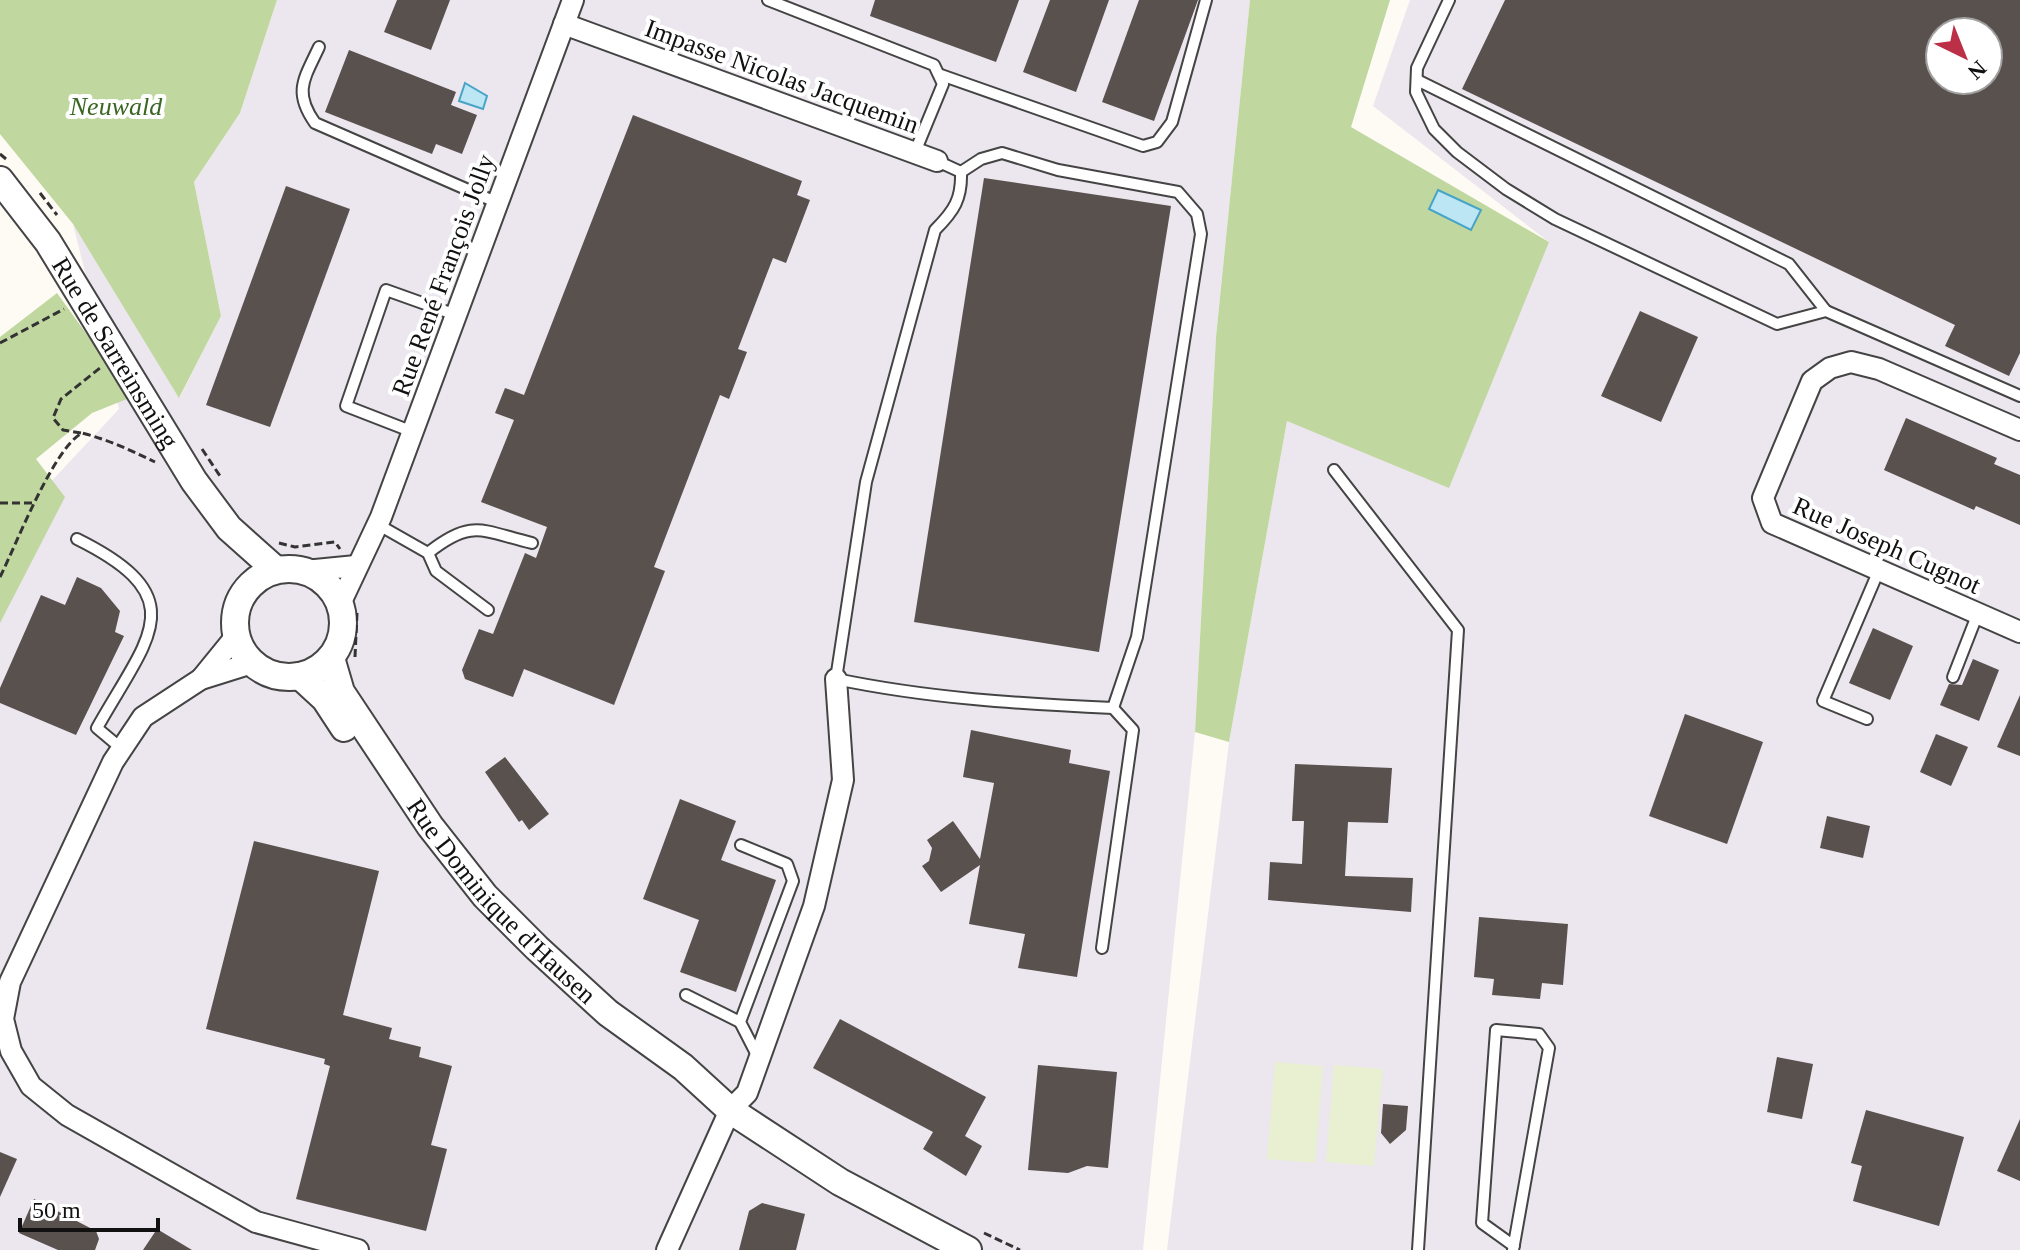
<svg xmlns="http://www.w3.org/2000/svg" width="2020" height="1250" font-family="'Times New Roman',serif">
  <rect width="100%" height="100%" fill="#fefbf5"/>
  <!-- industrial -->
  <g fill="#ece6ee" fill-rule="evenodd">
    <polygon points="277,0 1250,0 1216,337 1195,732 1143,1250 0,1250 0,581 46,487 119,409 73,224 180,397 221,316 194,182 240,113"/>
    <path d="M1410,0H2020V1250H1167L1229,742L1287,421L1549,242L1373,106ZM1940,32H1988V80H1940Z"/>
  </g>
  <!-- forest -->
  <g fill="#c0d89f">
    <polygon points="0,0 277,0 240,113 194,182 221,316 179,398 73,224 0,134"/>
    <polygon points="1250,0 1390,0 1351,127 1549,242 1449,488 1287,421 1229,742 1195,732 1216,337"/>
    <polygon points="57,293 132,397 92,413 36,459 65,497 0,623 0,337"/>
  </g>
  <!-- pitch -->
  <g fill="#e9f0d1">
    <polygon points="1275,1062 1323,1066 1315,1163 1267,1159"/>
    <polygon points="1334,1065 1383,1069 1374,1166 1326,1162"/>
  </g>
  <!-- water -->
  <g fill="#bce6f3" stroke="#47a4c7" stroke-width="2">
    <polygon points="465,83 487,96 483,109 459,101"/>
    <polygon points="1438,190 1481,210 1471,230 1429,209"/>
  </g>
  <!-- building -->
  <g fill="#59514e" fill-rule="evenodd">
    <polygon points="397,0 450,0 431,50 384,32"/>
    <polygon points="875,0 1019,0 996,62 870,16"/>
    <polygon points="1050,0 1109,0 1076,92 1023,72"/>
    <polygon points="1139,0 1198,0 1154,121 1102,102"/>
    <path d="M1505,0H2020V353L2009,376L1945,346L1955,325L1462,89ZM1940,32H1988V80H1940Z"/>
    <polygon points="349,50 456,92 451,105 477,115 462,154 436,144 432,154 325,112"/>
    <polygon points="633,115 802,181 797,195 810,200 786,263 773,258 738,349 747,352 729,399 720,395 654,567 665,571 614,705 524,669 513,697 465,679 462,670 479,629 493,634 525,553 536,558 547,527 481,502 514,420 495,413 505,388 524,395"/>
    <polygon points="984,178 1171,206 1099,652 914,622"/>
    <polygon points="286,186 350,209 270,427 206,405"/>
    <polygon points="1640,311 1698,337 1661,422 1601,396"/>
    <polygon points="1906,418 1997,458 1994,464 2020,475 2020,525 1976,506 1974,510 1884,470"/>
    <polygon points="77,577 101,588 120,611 115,632 124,636 76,735 0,703 0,688 41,595 65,605"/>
    <polygon points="1873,628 1913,646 1890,700 1849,683"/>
    <polygon points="1973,659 1999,670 1979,721 1940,705 1949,684 1962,685"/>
    <polygon points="2020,695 2020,756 1997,747"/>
    <polygon points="1685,714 1763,742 1727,844 1649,816"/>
    <polygon points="971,730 1071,750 1069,763 1110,771 1077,977 1018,968 1025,934 969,924 980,865 941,892 922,866 929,861 932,848 927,840 953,821 980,859 994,783 963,777"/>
    <polygon points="1936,734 1968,747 1951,786 1920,772"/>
    <polygon points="505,757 549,814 529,830 522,820 519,822 485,772"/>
    <polygon points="1295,764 1392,768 1388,823 1348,822 1345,876 1413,878 1411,912 1268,900 1270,862 1302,864 1304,821 1292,821"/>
    <polygon points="680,799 736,821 721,860 776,880 736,992 680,972 699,920 643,899"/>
    <polygon points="1827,816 1870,826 1863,858 1820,848"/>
    <polygon points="254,841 379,871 343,1015 392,1028 389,1039 421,1047 419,1057 452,1066 431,1145 447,1149 426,1231 296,1199 330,1066 324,1064 325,1059 206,1029"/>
    <polygon points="1479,917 1568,924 1563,985 1542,983 1540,999 1492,995 1494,979 1474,977"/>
    <polygon points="840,1019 986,1097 965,1136 982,1146 966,1176 923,1149 933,1132 813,1068"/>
    <polygon points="1777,1057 1813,1064 1802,1119 1767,1112"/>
    <polygon points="1038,1065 1117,1072 1108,1168 1087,1166 1068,1173 1028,1170"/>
    <polygon points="1383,1104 1408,1106 1406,1130 1390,1144 1381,1133"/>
    <polygon points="1866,1110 1964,1137 1939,1226 1853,1201 1862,1166 1851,1163"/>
    <polygon points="2020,1119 2020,1181 1997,1171"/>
    <polygon points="0,1152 17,1159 0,1197"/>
    <polygon points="34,1199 96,1231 99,1239 95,1250 58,1250 19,1233"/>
    <polygon points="762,1203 805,1214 796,1250 739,1250 749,1211"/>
    <polygon points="157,1229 192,1250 143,1250"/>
  </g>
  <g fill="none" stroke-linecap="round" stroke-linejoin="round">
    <!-- service casing -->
    <g stroke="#444" stroke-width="14">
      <g id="service">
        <polyline points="768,0 934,65 943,84 915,152"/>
        <polyline points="1449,0 1417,68 1416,92 1434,129 1457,152 1506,189 1555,219 1777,324 1826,311 2020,396"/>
        <path d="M319,47C304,79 293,92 315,123L498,203"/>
        <polyline points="941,75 1143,146 1157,142 1172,122 1206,0"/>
        <polyline points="1417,80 1789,264 1826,311"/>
        <path d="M937,161L961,172C962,199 954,211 935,230L866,482L836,679C927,698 1020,704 1113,708L1133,730L1102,948"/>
        <polyline points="961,172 981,159 1002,153 1058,170 1178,192 1197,214 1201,234 1137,637 1113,708"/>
        <polyline points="413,432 346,406 386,290 456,315"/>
        <polyline points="1334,470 1458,630 1418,1250"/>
        <polyline points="377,524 428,553 436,571 488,610"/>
        <path d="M77,539C196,598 148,637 97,728L122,749"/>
        <path d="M428,553C472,518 482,531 532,543"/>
        <polyline points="1953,677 1978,613"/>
        <polyline points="1867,719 1823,701 1879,570"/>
        <polyline points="741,845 787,864 793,881 740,1022 758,1057"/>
        <polyline points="686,995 740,1022"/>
        <polyline points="1513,1250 1549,1048 1539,1034 1496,1030 1482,1223 1514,1246"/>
      </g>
    </g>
    <!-- minor casing -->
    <g stroke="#444" stroke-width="24">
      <g id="minor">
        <polyline points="564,24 937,161"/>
        <polyline points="2020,430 1879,369 1851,362 1830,368 1812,381 1763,498 1772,523 2020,632"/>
        <polyline points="305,571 356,566"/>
        <polyline points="340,604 381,517 573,0"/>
        <polyline points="252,663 201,679 143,717 113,762 10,982 3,1019 11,1051 31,1086 67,1115 256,1222 358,1250"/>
        <polyline points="201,679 236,636"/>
        <polyline points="667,1250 730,1110 747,1093 814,906 843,780 836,679"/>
      </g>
    </g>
    <!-- tertiary casing -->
    <g stroke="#444" stroke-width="30">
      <g id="tertiary">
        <path id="s1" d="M0,180L48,242L194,481L229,528L276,570"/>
        <circle cx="289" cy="623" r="54"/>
        <path id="s2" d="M331,658L341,692L430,826L485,896L537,948L608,1013L683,1067L730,1110L840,1182L968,1250"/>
        <polyline points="300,676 325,699 344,728"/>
      </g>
    </g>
    <!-- path -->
    <g stroke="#333" stroke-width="3" stroke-dasharray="8 4" stroke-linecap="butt">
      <polyline points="0,154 6,159"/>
      <polyline points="40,193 57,215"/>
      <polyline points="0,343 64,309"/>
      <polyline points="81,433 63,430 53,418 61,399 100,368"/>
      <polyline points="202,449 220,476"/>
      <polyline points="0,503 36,503"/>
      <polyline points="279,543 295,547 335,542 340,549"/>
      <path d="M0,577C17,543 53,449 82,433C109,440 130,450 155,462"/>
      <polyline points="355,657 357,613"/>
      <polyline points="984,1233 1020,1250"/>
    </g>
    <!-- service -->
    <use href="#service" stroke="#fff" stroke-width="10"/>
    <!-- minor -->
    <use href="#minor" stroke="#fff" stroke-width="20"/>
    <!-- tertiary -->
    <use href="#tertiary" stroke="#fff" stroke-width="26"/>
  </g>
  <g text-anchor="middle" stroke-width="8" stroke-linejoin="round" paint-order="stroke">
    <!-- street labels -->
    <g font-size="26" fill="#111" stroke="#fff">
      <text transform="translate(782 76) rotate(20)" y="9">Impasse Nicolas Jacquemin</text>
      <text transform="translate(443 275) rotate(-70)" y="9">Rue René François Jolly</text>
      <text dy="9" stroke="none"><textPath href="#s1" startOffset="208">Rue de Sarreinsming</textPath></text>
      <text transform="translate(1887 545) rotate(24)" y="9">Rue Joseph Cugnot</text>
      <text dy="9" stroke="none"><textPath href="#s2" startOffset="300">Rue Dominique d'Hausen</textPath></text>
    </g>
    <!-- park labels -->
    <g font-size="26" font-style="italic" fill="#3a6623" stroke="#fff">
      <text x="116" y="115">Neuwald</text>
    </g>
  </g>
  <!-- north arrow -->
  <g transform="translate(1964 56) rotate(137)"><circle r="38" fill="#ffffff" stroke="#a0a0a0" stroke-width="2"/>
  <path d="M0-6L14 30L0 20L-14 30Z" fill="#bb2f47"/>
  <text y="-12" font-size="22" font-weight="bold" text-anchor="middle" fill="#111111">N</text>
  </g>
  <!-- scale -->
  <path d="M20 1218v12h138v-12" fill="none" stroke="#111111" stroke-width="4"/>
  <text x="32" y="1218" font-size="24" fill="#111111" stroke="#ffffff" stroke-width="6" paint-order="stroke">50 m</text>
</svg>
